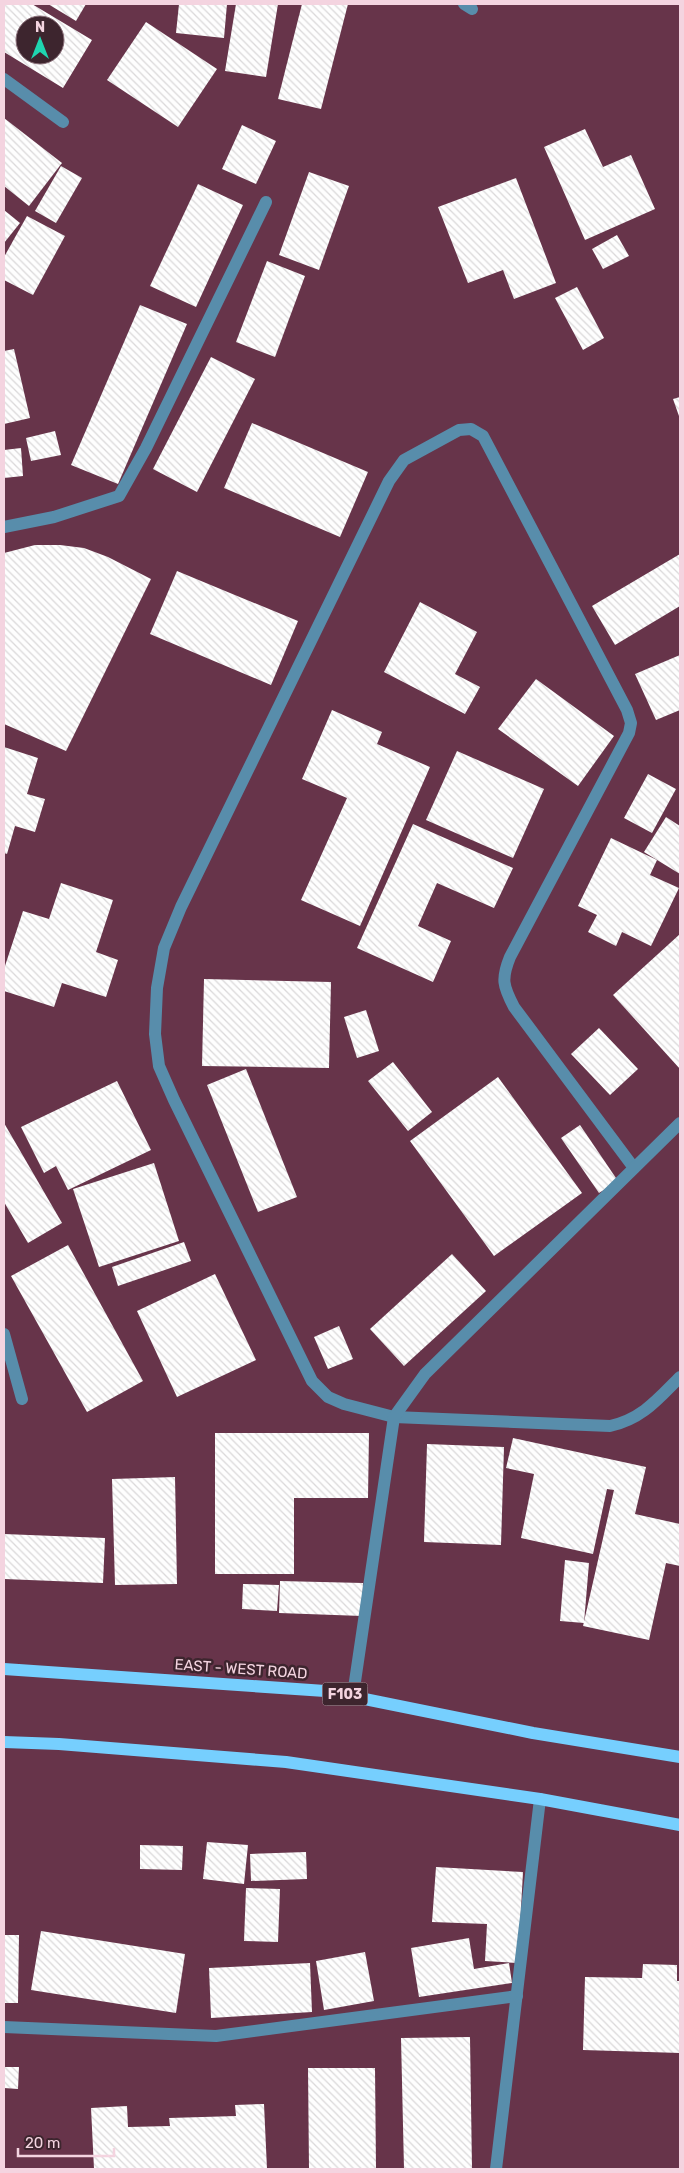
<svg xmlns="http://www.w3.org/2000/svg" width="684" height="2173" font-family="Rubik,sans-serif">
  <defs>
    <pattern id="building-back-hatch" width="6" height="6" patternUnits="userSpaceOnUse" patternTransform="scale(1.25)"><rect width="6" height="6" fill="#fefefe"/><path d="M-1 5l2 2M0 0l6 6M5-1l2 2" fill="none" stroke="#dad8d9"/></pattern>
  </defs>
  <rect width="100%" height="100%" fill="#67344a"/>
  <!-- building -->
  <g fill="url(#building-back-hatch)" fill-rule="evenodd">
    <path d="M4,4H32L92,40L63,88L4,52ZM25,25H55V55H25Z"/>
    <polygon points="48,4 86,4 76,21"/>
    <polygon points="179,4 227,4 224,38 176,33"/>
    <polygon points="236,4 278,4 266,77 225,71"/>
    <polygon points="302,4 348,4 321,109 278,99"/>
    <polygon points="146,22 217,69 178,127 107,80"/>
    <polygon points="4,118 62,163 29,206 4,186"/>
    <polygon points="242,125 276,141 256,184 222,169"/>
    <polygon points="585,129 603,167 631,155 655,209 585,240 544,147"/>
    <polygon points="61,166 82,178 56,223 35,211"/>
    <polygon points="309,172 349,186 319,270 279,255"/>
    <polygon points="516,178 556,283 514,299 503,270 468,283 438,207"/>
    <polygon points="198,184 243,205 196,307 150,286"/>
    <polygon points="4,210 20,223 4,243"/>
    <polygon points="27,216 65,236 33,295 4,280 4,257"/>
    <polygon points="617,235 629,256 603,269 592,249"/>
    <polygon points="267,261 305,276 275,357 236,342"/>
    <polygon points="577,287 604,338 583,350 555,298"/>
    <polygon points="140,305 187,324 118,484 71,465"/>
    <polygon points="14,349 30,418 4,424 4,351"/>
    <polygon points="211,357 255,379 197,492 153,469"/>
    <polygon points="680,397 680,419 673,399"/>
    <polygon points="252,423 368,472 340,537 224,488"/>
    <polygon points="55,431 61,455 31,461 26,438"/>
    <polygon points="21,448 23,476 4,478 4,450"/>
    <polygon points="35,545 60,545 84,548 108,557 151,579 66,751 4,724 4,553"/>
    <polygon points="680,554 680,606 615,645 592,606"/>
    <polygon points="177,571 298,621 271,685 150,634"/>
    <polygon points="420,602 477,632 455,674 480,687 465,714 384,672"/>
    <polygon points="680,655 680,710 656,720 635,674"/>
    <polygon points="536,679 614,736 578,786 498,729"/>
    <polygon points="332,710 382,732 377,744 430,767 360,926 301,900 347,798 302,779"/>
    <polygon points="4,747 38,758 27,794 45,799 35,832 15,826 7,854 4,853"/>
    <polygon points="457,751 544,789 513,858 426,820"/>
    <polygon points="648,774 676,789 652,833 624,818"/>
    <polygon points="666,817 680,826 680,874 644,852"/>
    <polygon points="413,824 513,868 494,908 437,883 418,926 451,941 433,982 357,948"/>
    <polygon points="611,838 657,860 650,875 679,888 651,946 622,932 616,946 588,932 597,915 578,906"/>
    <polygon points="61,883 113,900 96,952 118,960 106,997 62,983 54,1007 4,991 4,969 23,911 49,919"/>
    <polygon points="680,934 680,1069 613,995"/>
    <polygon points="204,979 331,982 329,1068 202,1066"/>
    <polygon points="366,1010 379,1051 357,1058 344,1017"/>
    <polygon points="599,1028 638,1069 610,1095 571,1054"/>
    <polygon points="393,1062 432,1112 408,1131 368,1081"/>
    <polygon points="246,1069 297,1197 258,1212 207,1085"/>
    <polygon points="498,1077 582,1193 494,1256 410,1141"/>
    <polygon points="117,1081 151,1150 68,1190 56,1166 44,1173 21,1127"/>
    <polygon points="4,1123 62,1223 28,1243 4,1202"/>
    <polygon points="580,1125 618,1181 599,1193 561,1138"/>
    <polygon points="154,1163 179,1241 99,1267 73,1189"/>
    <polygon points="184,1242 191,1261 118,1286 112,1267"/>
    <polygon points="68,1245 143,1381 87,1412 11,1276"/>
    <polygon points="452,1254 486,1291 404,1366 370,1329"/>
    <polygon points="215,1274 256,1360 177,1397 137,1311"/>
    <polygon points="339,1326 353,1359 328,1369 314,1337"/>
    <polygon points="215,1433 369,1433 368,1498 294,1498 294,1574 215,1574"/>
    <polygon points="513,1438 646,1467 635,1514 680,1524 680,1566 666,1563 649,1640 583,1626 614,1490 607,1489 593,1554 521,1538 534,1474 506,1468"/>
    <polygon points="427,1444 504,1447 501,1545 424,1542"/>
    <polygon points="175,1477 177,1584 115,1585 112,1479"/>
    <polygon points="4,1534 105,1538 103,1583 4,1579"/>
    <polygon points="565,1560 589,1563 584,1623 560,1621"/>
    <polygon points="280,1581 363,1583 362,1616 279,1613"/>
    <polygon points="243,1584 279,1585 277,1611 242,1609"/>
    <polygon points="207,1842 248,1845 244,1884 203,1879"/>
    <polygon points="140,1845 183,1846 182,1870 140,1869"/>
    <polygon points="306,1852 307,1879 251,1881 250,1854"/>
    <polygon points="436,1867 523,1872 518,1963 485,1961 487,1924 432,1922"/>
    <polygon points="246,1888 280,1889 278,1942 244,1941"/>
    <polygon points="41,1931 185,1954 176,2013 31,1990"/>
    <polygon points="4,1935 19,1935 18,2003 4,2003"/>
    <polygon points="469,1938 474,1969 509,1963 512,1983 419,1997 411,1948"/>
    <polygon points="365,1952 374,2001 324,2010 316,1961"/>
    <polygon points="310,1963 312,2012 211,2018 209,1968"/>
    <polygon points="643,1964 677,1965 677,1981 680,1981 680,2053 583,2050 585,1977 642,1978"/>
    <polygon points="470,2037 472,2169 404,2169 401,2038"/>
    <polygon points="4,2067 19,2067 18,2089 4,2088"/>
    <polygon points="308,2068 375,2068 376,2169 309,2169"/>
    <polygon points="264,2104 267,2169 94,2169 91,2108 127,2106 128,2127 170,2126 169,2118 236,2116 235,2105"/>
  </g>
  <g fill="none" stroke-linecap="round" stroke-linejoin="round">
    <!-- minor -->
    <g stroke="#588dab" stroke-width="12">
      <polyline points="464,4 472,9"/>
      <polyline points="4,79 63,122"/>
      <polyline points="4,527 54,517 119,496 146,448 266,202"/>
      <path d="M634,1168L514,1007C503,986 501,979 510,957L629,733L631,723L627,710L483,436L471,429L459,430L404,460L389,481L181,907L164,948L157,988L155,1034L159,1066L174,1100L312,1381L328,1397L344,1404L394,1417L610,1426C642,1419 658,1399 680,1377"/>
      <polyline points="4,1334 22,1399"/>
      <polyline points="353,1695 394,1417 425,1374 680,1123"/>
      <polyline points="4,2027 216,2036 517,1996"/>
      <polyline points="496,2169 540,1799"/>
    </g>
    <!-- major -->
    <g stroke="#76cffe" stroke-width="12">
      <polyline points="4,1669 325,1691 533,1733 680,1757"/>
      <polyline points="4,1742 59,1744 286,1762 540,1799 680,1825"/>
    </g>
  </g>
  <g text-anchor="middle" stroke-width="5" stroke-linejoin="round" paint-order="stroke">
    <!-- shield labels -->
    <rect fill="#3d252e" stroke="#bda0ab" stroke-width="1" x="322.5" y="1682.5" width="45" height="23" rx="4"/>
    <g font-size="14" font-weight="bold" fill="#f4d4e0">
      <text x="345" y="1699">F103</text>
    </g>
    <!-- street labels -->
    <g font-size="15" fill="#f4d4e0" stroke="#3d252e">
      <text transform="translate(241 1669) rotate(4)" y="5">EAST - WEST ROAD</text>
    </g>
  </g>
  <!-- border -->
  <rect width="684" height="2173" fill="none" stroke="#f4d4e0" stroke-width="10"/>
  <!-- north arrow -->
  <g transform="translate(40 40)"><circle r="24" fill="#3d252e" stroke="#866b75"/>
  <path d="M0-4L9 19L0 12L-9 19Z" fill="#1fd5b0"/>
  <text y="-8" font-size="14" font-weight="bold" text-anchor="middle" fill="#f4d4e0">N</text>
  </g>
  <!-- scale -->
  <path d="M18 2148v8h96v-8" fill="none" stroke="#f4d4e0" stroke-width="2.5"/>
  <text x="25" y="2148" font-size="15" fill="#f4d4e0" stroke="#3d252e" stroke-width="4" paint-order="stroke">20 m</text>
</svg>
